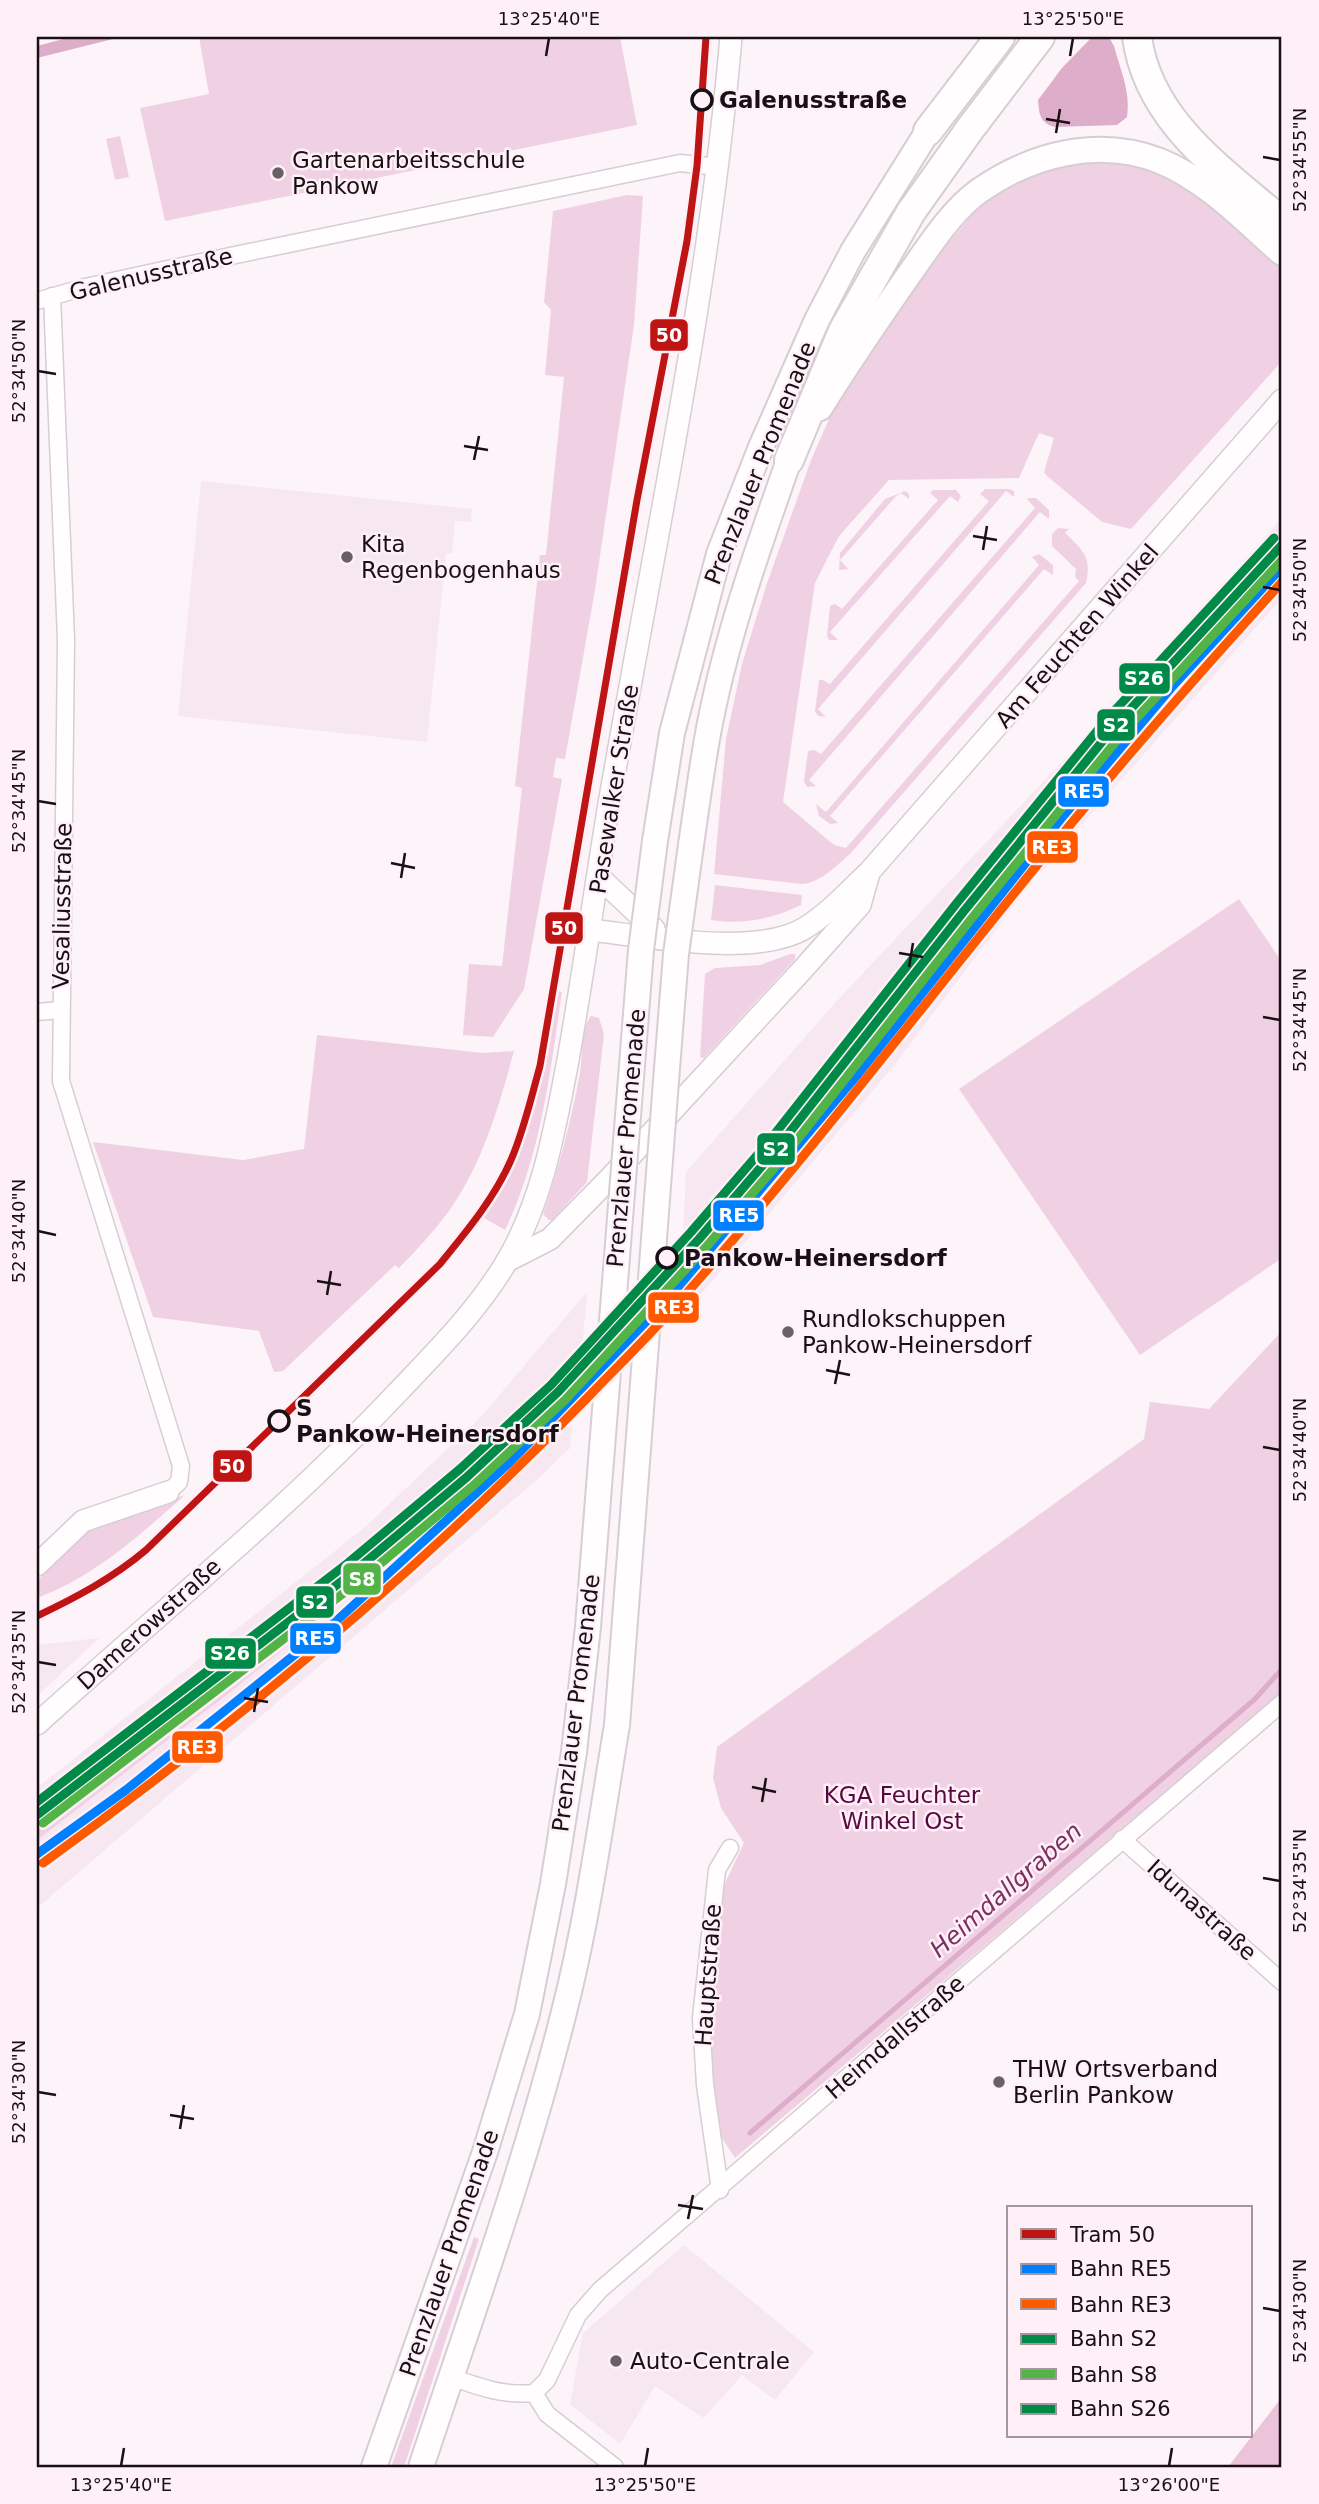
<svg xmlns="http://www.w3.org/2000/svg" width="1319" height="2504" font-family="'DejaVu Sans',sans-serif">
  <rect width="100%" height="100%" fill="#fcf4f8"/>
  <!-- built -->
  <g fill="#f7e7f0">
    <polygon points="201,481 472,509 471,522 455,521 452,554 446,553 427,742 178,716"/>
    <polygon points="1282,518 1282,598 1051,859 1047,867 1038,873 896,1063 679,1320 686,1172 835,1003 1073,750"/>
    <polygon points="587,1292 580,1373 575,1373 570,1448 540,1477 37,1908 37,1788 365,1527 478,1420"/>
    <polygon points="99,1638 37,1696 37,1645"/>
    <polygon points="684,2245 814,2352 775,2400 742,2375 704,2418 655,2386 620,2444 570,2404 583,2333"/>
  </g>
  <!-- green -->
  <g fill="#f0d1e3">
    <polygon points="199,37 620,37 637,125 165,221 140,108 209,94"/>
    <polygon points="120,136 129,177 115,180 106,139"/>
    <path d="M1099,161C1123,164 1147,167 1168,177C1211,198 1247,238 1282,269V361L1131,529L1102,522L1047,476L1044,472L1054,438L1039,433L1019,478L889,480L839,536L815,583L783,802L834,845L846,848L1079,581L1075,577L1076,569L1052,546V534L1058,528L1069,529L1065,533C1083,550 1092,557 1086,583L851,853C836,866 822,882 802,884L714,874L726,739L742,664L766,586L811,460L836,403L913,285L976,210L1006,188L1031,175L1062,165Z"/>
    <polygon points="627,195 643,196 634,325 595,590 565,759 556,758 553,777 562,779 524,989 493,1037 463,1035 469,964 502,966 522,788 515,786 540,555 546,555 564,377 545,375 551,310 544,302 553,211"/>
    <polygon points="985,489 1009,489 1014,491 1014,497 1006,491 818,709 826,717 818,716 815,711 819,680 823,680 830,684 989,501 980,494"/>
    <polygon points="933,490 956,490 961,496 958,502 950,496 830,632 838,640 829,640 827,636 830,606 835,604 842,609 938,500 930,493"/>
    <polygon points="905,491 909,494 909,499 901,493 897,495 840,560 848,569 839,570 840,553 885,499"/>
    <polygon points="1030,498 1036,498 1049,510 1049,519 1040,512 809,780 816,786 807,787 804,781 808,751 814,750 821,754 1035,508 1027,499"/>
    <polygon points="1039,554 1053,565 1053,575 1044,569 830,816 838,823 830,824 819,816 816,804 826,812 1039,565 1032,557"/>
    <path d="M715,885L802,895L801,905C772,919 743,925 711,920Z"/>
    <polygon points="1239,899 1282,962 1282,1258 1140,1355 959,1089"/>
    <polygon points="790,954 795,954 795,959 704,1058 700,1057 705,974 715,968 760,965"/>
    <path d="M557,991L562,992C550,1073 541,1155 505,1230L484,1218C496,1198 509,1178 518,1156C540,1103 547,1046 557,991Z"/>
    <path d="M591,1016L599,1018L604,1034L587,1182L552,1220H549L543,1214C559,1168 571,1121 580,1073C583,1057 580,1030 591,1016Z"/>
    <path d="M317,1035L483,1053L514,1051C499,1106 483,1163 449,1211C434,1231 417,1250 399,1268L395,1265L283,1371L274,1372L259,1331L153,1317L93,1142L243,1160L304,1149Z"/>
    <polygon points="1282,1331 1282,1693 735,2158 718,2132 711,2067 714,1960 721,1892 744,1843 721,1808 713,1778 717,1747 1144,1439 1150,1402 1209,1409"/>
    <path d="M185,1495C140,1535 94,1577 37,1598V1582L65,1549L86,1531Z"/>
    <polygon points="415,1532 320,1619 229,1693 37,1840 37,1826"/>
    <polygon points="474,2237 479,2239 404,2467 391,2467"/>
  </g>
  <!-- forest -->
  <polygon fill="#ecc4da" points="1282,2397 1282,2467 1228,2467"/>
  <!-- water -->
  <g fill="#deadc9">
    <polygon points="71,37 121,37 37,58 37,46"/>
    <path d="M1092,37L1110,39L1114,46C1120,69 1131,92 1127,117L1117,125L1055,127C1040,123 1039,114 1038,100L1062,68Z"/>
  </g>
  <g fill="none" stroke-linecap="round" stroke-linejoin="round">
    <!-- stream -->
    <polyline stroke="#deadc9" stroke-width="5" points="750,2133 1255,1699 1282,1669"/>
    <!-- street casing -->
    <g stroke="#d6ced2" stroke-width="19">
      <g id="street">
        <polyline points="52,296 66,640 61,1081 181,1466 179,1482 168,1492"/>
        <polyline points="37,301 85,287 163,270 680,163 718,167"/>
        <polyline points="37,1012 61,1010"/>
        <polyline points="1122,1839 1282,1982"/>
        <polyline points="720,2190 705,2085 701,2018 717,1870 730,1848"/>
        <path d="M451,2377C479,2387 504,2396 534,2393"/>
        <polyline points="534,2393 547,2380 578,2315 600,2290 1282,1703"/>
        <polyline points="534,2393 547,2414 615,2467"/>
      </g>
    </g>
    <!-- secondary casing -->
    <g stroke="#d6ced2" stroke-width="24">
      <g id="secondary">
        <polyline points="599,877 654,929"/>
        <path d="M590,930C646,936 756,958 805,928C829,913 849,891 870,871L1282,400"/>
        <polyline points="507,1261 550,1239 611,1177 804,968 860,905 869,873"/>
        <polyline points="37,1565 83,1521 168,1492"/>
        <path d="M37,1724C157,1615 285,1512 397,1393C436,1352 478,1310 507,1261C543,1200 555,1128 568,1060C583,975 595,889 609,804C653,549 709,295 731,37"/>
      </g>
    </g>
    <!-- primary casing -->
    <g stroke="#d6ced2" stroke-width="28">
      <g id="primary">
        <path d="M820,408C848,363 878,319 908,276C928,248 951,211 979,191C1032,154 1098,137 1160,161C1207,180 1245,221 1282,253"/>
        <polyline points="655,841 672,733 719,554 761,447 817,320 853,251 938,115"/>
        <path d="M691,845C696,810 701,774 707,739C724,643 757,551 789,460L797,445"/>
        <polyline points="374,2467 485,2152 527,2014 553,1884 574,1752"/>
        <path d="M421,2467C471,2316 525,2167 564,2012C588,1918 601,1821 617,1725"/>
      </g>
    </g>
    <!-- highway casing -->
    <g stroke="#d6ced2" stroke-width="32">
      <g id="highway">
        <path d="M1137,37C1148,121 1223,171 1282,222"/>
        <polyline points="928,131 1000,37"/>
        <polyline points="789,460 843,331 911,212 970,129 1040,37"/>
      </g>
    </g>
    <!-- street -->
    <use href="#street" stroke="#fffdfe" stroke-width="16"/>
    <!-- secondary -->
    <use href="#secondary" stroke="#fffdfe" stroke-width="21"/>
    <!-- primary -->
    <use href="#primary" stroke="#fffdfe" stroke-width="24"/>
    <!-- highway -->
    <use href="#highway" stroke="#fffdfe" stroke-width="28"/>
    <!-- primary-bridge casing -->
    <g stroke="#d6ced2" stroke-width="28" stroke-linecap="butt">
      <g id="primary-bridge">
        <polyline points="617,1725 666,1081 676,954 691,845"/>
        <polyline points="574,1752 588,1627 641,950 655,841"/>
      </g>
    </g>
    <!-- primary-bridge -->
    <use href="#primary-bridge" stroke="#fffdfe" stroke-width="24"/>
    <!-- rail-1 casing -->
    <g stroke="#fff0f8" stroke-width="14">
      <polyline id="rail-1" points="37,1854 126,1790 333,1624 508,1464 667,1300 858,1074 1064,815 1171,688 1282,567"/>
    </g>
    <!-- rail-2 casing -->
    <g stroke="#fff0f8" stroke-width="14">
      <path id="rail-2" d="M43,1863C238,1723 422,1568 589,1396C618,1366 648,1337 676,1305C816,1149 941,980 1075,819C1142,738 1211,660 1282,582"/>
    </g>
    <!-- rail-3 casing -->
    <g stroke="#fff0f8" stroke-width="14">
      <polyline id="rail-3" points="37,1815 355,1571 467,1477 558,1392 699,1239 774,1152 964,911 1114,727 1282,545"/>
    </g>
    <!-- rail-4 casing -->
    <g stroke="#fff0f8" stroke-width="14">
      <polyline id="rail-4" points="43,1823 362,1579 474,1485 566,1399 707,1246 782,1159 972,918 1122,734 1282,560"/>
    </g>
    <!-- rail-5 casing -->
    <g stroke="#fff0f8" stroke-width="14">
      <polyline id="rail-5" points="37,1802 348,1563 460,1469 551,1385 691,1232 766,1145 956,904 1106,720 1274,538"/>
    </g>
    <!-- rail-1 -->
    <use href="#rail-1" stroke="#0080ff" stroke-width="9"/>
    <!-- rail-2 -->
    <use href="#rail-2" stroke="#ff5900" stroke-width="9"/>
    <!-- rail-3 -->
    <use href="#rail-3" stroke="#018a47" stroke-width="9"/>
    <!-- rail-4 -->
    <use href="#rail-4" stroke="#52b447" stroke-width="9"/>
    <!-- rail-5 -->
    <use href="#rail-5" stroke="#018a47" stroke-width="9"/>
    <!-- tram-1 casing -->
    <g stroke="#fff0f8" stroke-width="12">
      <path id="tram-1" d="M37,1616C75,1598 113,1578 146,1550L440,1264C466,1232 494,1199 511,1160C524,1130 531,1098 540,1066L637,500L687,241L697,166L706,37"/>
    </g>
    <!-- tram-1 -->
    <use href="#tram-1" stroke="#be1414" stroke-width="7"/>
  </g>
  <!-- ticks -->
  <path fill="none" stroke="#181015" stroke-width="2.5" d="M546,56L549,38M1070,56L1073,38M1046,119L1070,123M1056,133L1060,109M1263,157L1280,160M38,371L56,374M464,446L488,450M474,460L479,436M973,536L997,540M983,550L987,526M1263,587L1280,590M38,801L56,804M391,863L415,868M401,878L405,853M899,953L923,957M909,967L913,943M1263,1017L1280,1020M38,1231L56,1235M317,1281L341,1285M327,1295L331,1271M826,1370L850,1375M835,1384L840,1360M1263,1447L1280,1450M38,1662L56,1665M244,1698L268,1702M254,1712L258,1688M752,1787L776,1792M762,1802L766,1778M1263,1878L1280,1881M38,2092L56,2095M170,2115L194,2119M180,2129L184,2105M678,2205L703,2209M688,2219L693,2195M1263,2308L1280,2311M121,2466L124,2448M645,2466L648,2448M1169,2466L1172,2448"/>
  <!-- markers -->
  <g fill="#fff0f8" stroke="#181015" stroke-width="3.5">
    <circle cx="702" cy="100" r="10"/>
    <circle cx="667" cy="1258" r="10"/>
    <circle cx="279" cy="1421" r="10"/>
  </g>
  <g fill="#686064" stroke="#fff0f8" stroke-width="2.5">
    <circle cx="278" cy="173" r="7"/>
    <circle cx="347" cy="557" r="7"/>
    <circle cx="788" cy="1332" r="7"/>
    <circle cx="999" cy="2082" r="7"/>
    <circle cx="616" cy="2361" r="7"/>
  </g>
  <g text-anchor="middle" stroke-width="5" stroke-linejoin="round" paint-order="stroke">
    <!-- stop labels -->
    <g font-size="23" font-weight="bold" fill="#181015" stroke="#fff0f8" text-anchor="start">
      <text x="719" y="108">Galenusstraße</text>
      <text x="684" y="1266">Pankow-Heinersdorf</text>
      <text x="296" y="1416">S<tspan x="296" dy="26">Pankow-Heinersdorf</tspan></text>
    </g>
    <!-- poi labels -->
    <g font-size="23" fill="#181015" stroke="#fff0f8" text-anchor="start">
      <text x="292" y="168">Gartenarbeitsschule<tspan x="292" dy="26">Pankow</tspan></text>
      <text x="361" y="552">Kita<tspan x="361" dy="26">Regenbogenhaus</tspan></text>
      <text x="802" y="1327">Rundlokschuppen<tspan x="802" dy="26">Pankow-Heinersdorf</tspan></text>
      <text x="1013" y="2077">THW Ortsverband<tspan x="1013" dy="26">Berlin Pankow</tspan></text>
      <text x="630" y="2369">Auto-Centrale</text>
    </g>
    <!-- street labels -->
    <g font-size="23" fill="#181015" stroke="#fff0f8">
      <text transform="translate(151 274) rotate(-13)" y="8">Galenusstraße</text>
      <text transform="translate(760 463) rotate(-68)" y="8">Prenzlauer Promenade</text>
      <text transform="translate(1077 636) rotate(-49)" y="8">Am Feuchten Winkel</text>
      <text transform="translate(614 789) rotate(-81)" y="8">Pasewalker Straße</text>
      <text transform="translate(62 906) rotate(-89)" y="8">Vesaliusstraße</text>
      <text transform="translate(626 1138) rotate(-85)" y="8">Prenzlauer Promenade</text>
      <text transform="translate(149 1624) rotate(-42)" y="8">Damerowstraße</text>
      <text transform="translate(576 1703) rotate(-83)" y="8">Prenzlauer Promenade</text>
      <text transform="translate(1202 1910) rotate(42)" y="8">Idunastraße</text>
      <text transform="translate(708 1975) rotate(-86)" y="8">Hauptstraße</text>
      <text transform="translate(895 2037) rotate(-41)" y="8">Heimdallstraße</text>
      <text transform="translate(449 2253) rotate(-71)" y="8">Prenzlauer Promenade</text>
    </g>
    <!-- park labels -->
    <g font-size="23" fill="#580840" stroke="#fff0f8">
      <text x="902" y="1803">KGA Feuchter<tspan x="902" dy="26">Winkel Ost</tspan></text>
    </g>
    <!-- water labels -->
    <g font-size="24" font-style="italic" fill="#7d2f61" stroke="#fff0f8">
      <text transform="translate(1006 1890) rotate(-41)" y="8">Heimdallgraben</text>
    </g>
  </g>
  <g stroke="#fff0f8" stroke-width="2.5">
    <rect x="649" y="318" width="40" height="34" rx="7" fill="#be1414"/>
    <rect x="1118" y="662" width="53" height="33" rx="7" fill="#018a47"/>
    <rect x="1096" y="708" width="40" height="34" rx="7" fill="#018a47"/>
    <rect x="1057" y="775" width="53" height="33" rx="7" fill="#0080ff"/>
    <rect x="1026" y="830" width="53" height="34" rx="7" fill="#ff5900"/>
    <rect x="544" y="911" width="40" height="34" rx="7" fill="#be1414"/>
    <rect x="756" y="1132" width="40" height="34" rx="7" fill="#018a47"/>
    <rect x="712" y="1199" width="53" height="33" rx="7" fill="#0080ff"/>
    <rect x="647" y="1291" width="53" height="33" rx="7" fill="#ff5900"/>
    <rect x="212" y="1449" width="41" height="34" rx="7" fill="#be1414"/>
    <rect x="342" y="1562" width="40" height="34" rx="7" fill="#52b447"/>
    <rect x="295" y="1585" width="40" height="34" rx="7" fill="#018a47"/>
    <rect x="289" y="1622" width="53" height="33" rx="7" fill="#0080ff"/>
    <rect x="204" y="1637" width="53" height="33" rx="7" fill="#018a47"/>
    <rect x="171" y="1730" width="53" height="34" rx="7" fill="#ff5900"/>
  </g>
  <g font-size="19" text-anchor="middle" font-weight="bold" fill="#fff">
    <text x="669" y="342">50</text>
    <text x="1144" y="685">S26</text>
    <text x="1116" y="732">S2</text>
    <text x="1084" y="798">RE5</text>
    <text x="1052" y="854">RE3</text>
    <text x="564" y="935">50</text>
    <text x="776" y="1156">S2</text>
    <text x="739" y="1222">RE5</text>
    <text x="674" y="1314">RE3</text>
    <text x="232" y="1473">50</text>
    <text x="362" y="1586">S8</text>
    <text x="315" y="1609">S2</text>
    <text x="315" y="1645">RE5</text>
    <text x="230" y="1660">S26</text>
    <text x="197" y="1754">RE3</text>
  </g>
  <!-- border -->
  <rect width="1319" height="2504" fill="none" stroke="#fff0f8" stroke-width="77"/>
  <!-- legend -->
  <rect x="1007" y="2206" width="245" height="231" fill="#fff0f8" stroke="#a3969d" stroke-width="2"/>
  <rect x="1021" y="2229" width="35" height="10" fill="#be1414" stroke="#a3969d" stroke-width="2"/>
  <text x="1070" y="2242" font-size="21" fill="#181015">Tram 50</text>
  <rect x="1021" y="2264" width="35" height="10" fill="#0080ff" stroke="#a3969d" stroke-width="2"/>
  <text x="1070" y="2276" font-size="21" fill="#181015">Bahn RE5</text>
  <rect x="1021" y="2299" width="35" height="10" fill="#ff5900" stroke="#a3969d" stroke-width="2"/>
  <text x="1070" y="2312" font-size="21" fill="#181015">Bahn RE3</text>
  <rect x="1021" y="2334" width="35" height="10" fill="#018a47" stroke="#a3969d" stroke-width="2"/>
  <text x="1070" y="2346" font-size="21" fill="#181015">Bahn S2</text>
  <rect x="1021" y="2369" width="35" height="10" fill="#52b447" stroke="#a3969d" stroke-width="2"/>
  <text x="1070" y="2382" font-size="21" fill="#181015">Bahn S8</text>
  <rect x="1021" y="2404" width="35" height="10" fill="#018a47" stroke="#a3969d" stroke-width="2"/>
  <text x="1070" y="2416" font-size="21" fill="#181015">Bahn S26</text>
  <rect x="38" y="38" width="1242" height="2428" fill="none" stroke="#181015" stroke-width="2.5"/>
  <g font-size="18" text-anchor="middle" fill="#181015">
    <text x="549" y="25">13°25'40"E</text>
    <text x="1073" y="25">13°25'50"E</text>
    <text transform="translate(1300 160) rotate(-90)" y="6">52°34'55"N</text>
    <text transform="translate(19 371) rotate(-90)" y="6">52°34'50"N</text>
    <text transform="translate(1300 590) rotate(-90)" y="6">52°34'50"N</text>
    <text transform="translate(19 801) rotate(-90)" y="6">52°34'45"N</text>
    <text transform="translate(1300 1020) rotate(-90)" y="6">52°34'45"N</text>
    <text transform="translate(19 1231) rotate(-90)" y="6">52°34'40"N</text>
    <text transform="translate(1300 1450) rotate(-90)" y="6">52°34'40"N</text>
    <text transform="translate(19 1662) rotate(-90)" y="6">52°34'35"N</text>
    <text transform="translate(1300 1881) rotate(-90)" y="6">52°34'35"N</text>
    <text transform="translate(19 2092) rotate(-90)" y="6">52°34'30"N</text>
    <text transform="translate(1300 2311) rotate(-90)" y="6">52°34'30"N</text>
    <text x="121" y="2491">13°25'40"E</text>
    <text x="645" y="2491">13°25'50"E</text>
    <text x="1169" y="2491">13°26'00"E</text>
  </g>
</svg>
